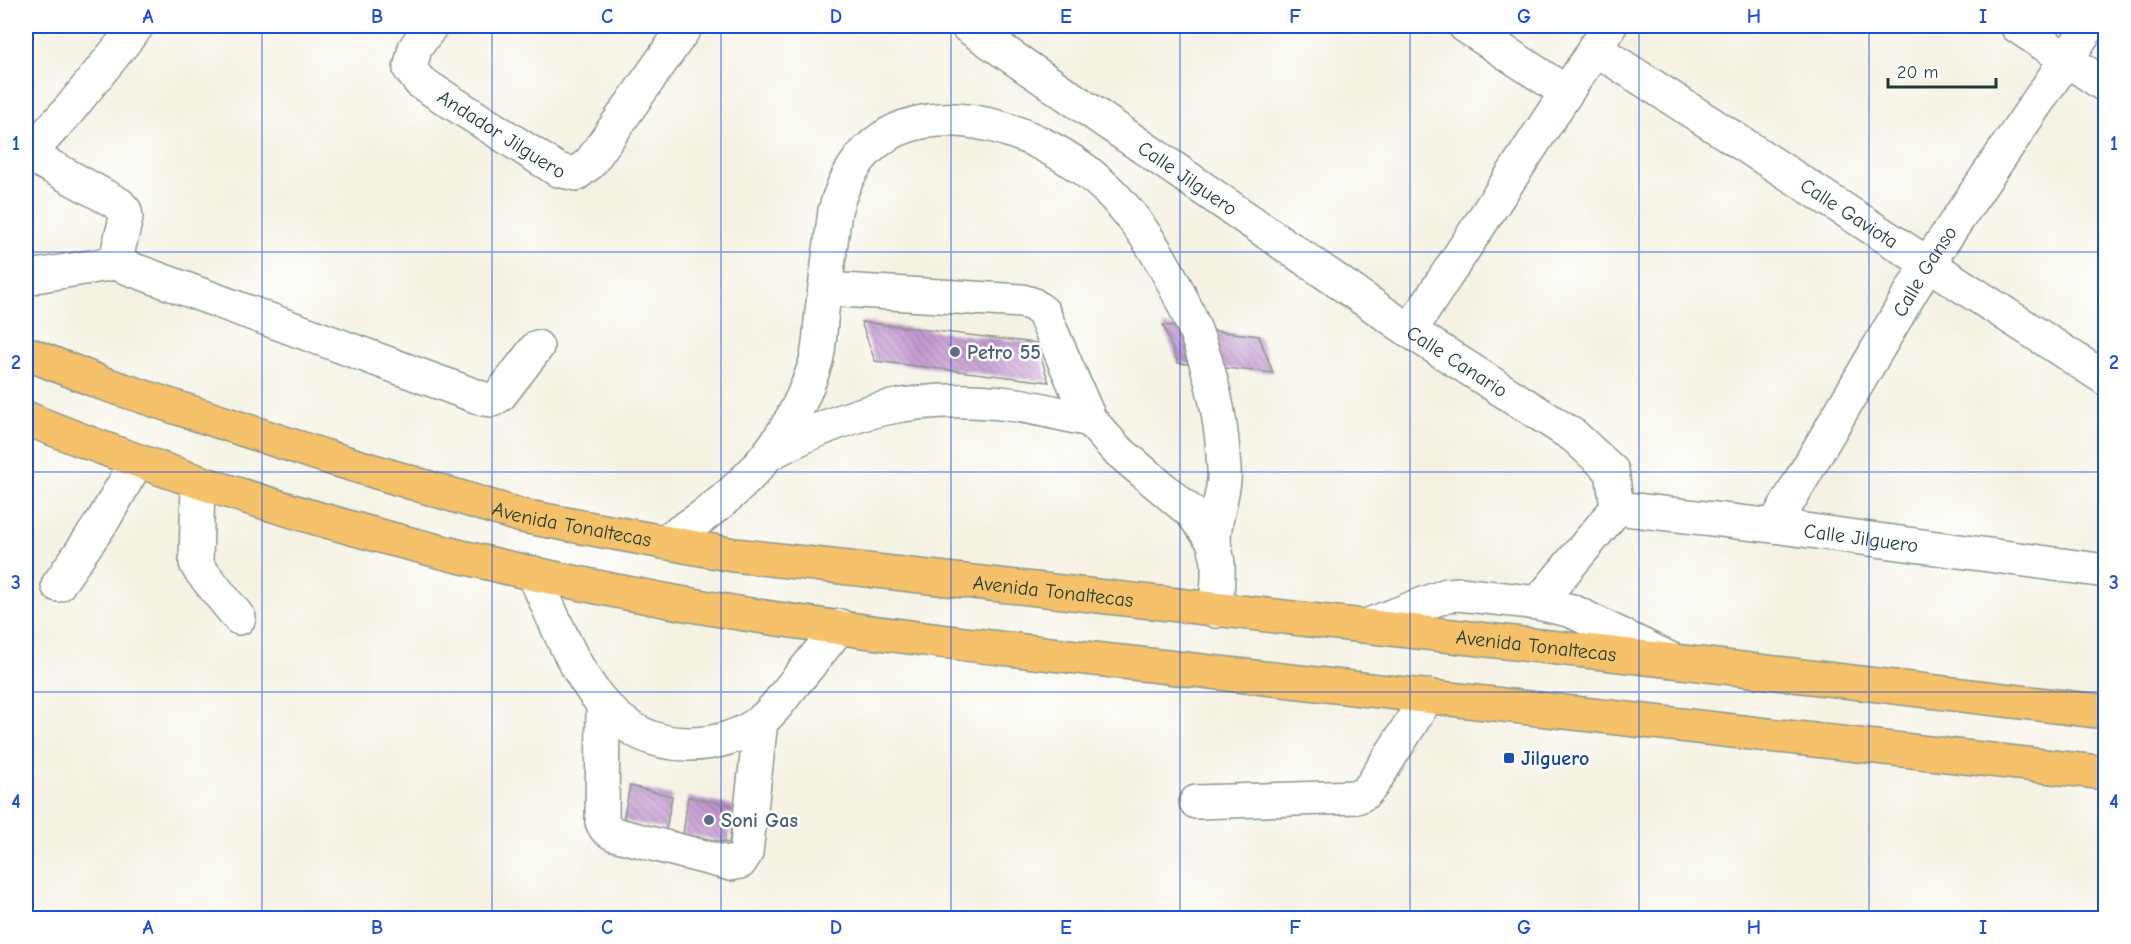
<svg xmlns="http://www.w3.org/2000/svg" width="2131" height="944" font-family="'Comic Neue',sans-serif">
  <defs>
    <pattern id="building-back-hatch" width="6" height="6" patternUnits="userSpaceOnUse" patternTransform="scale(1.5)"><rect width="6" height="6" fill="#c092ce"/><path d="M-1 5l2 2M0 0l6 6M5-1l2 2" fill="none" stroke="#9b78a8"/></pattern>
  </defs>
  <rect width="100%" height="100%" fill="#fff"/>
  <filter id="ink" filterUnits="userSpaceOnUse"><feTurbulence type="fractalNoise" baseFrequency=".0167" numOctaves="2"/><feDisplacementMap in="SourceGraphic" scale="12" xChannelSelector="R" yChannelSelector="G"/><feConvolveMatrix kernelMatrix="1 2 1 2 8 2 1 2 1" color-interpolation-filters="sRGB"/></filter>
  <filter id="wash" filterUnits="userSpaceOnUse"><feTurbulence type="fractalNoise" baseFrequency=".008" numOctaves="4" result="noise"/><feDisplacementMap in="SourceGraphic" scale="24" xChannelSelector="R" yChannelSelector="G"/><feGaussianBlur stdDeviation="1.35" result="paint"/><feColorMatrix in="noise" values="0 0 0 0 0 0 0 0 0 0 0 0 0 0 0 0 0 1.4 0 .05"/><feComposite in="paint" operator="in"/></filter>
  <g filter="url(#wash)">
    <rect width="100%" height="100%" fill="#f5f2e3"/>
    <g id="blocks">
      <!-- building -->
      <g fill="url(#building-back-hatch)">
        <polygon points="861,322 1036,343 1049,382 875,361"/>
        <polygon points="1163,325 1259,336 1273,373 1178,363"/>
        <polygon points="630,786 672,796 666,830 623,821"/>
        <polygon points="688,797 734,806 729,843 683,834"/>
      </g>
    </g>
  </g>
  <g filter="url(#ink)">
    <use href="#blocks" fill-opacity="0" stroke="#8a988c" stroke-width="1.5"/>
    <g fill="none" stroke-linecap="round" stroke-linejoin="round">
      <!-- minor casing -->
      <g stroke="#8a988c" stroke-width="36">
        <g id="minor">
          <path id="s1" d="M431,26L415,48L410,69L420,82L558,170L576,174L590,163L686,26"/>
          <path id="s2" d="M967,26L1410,331L1574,436L1612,471L1617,508L1538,603"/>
          <polyline points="1465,26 1566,92"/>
          <polyline points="2017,26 2106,86"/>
          <path id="s3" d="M1594,48L2106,379"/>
          <polyline points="28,154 119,204 125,211 126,218 115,263"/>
          <polyline points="26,157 69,110 137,26"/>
          <polyline points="26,280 35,276 115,263 484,399 492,400 500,395 537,347"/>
          <polyline points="825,289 1022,301 1032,304 1043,312 1090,420 1116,449 1192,513 1214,542"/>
          <polyline points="1410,331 1610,26"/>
          <path d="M771,453C850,410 918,393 1009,404C1036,407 1063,415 1090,420"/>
          <polyline points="198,482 196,563 200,570 239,618"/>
          <path id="s4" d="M1617,508L1774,526L2106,571"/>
          <path id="s5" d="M1774,526L1928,263L2089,26"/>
          <path d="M663,542C736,500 791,444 816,361C820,346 820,327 822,311C826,278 831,244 835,211C872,69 1036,116 1113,195C1148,232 1176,283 1195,330C1210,370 1220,410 1223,453C1223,462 1225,472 1224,480C1222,501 1213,523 1214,543C1215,550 1218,558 1218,565C1219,580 1216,596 1216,611"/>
          <path d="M533,573C566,642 596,745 689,744C714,744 741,737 761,721C773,712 782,698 791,687C808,667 824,647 840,626"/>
          <polyline points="58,585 104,519 137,461"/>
          <polyline points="1366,626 1447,595 1460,594 1538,603 1572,611 1672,660"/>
          <polyline points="603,706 602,822 606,829 614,834 731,864 740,862 746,853 761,721"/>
          <polyline points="1196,802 1357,797 1365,793 1372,785 1428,696"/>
        </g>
      </g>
      <!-- major casing -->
      <g stroke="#8a988c" stroke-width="36">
        <g id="major">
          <path id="s6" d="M26,353L102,383L324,456L522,516L734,555L1674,661L2106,712"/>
          <path d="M26,418C88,444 151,466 215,487C384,542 557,583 732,612C896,638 1062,655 1228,674C1521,707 1813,740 2106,773"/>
        </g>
      </g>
      <!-- minor -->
      <use href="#minor" stroke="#fff" stroke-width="33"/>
      <!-- major -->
      <use href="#major" stroke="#f5c16b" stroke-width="33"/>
    </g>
  </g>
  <!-- grid -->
  <path fill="none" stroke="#1d4ed8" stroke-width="1.5" stroke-opacity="0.55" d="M262,26V918M492,26V918M721,26V918M951,26V918M1180,26V918M1410,26V918M1639,26V918M1869,26V918M26,252H2106M26,472H2106M26,692H2106"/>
  <!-- markers -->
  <g fill="#5c6f8a" stroke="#fff" stroke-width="2">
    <circle cx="955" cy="352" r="6"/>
    <circle cx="709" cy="820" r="6"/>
  </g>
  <rect fill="#1a4fb4" stroke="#fff" stroke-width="2" x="1503" y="752" width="12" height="12" rx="3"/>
  <g text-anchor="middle" stroke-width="5" stroke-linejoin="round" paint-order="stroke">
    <!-- street labels -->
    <g font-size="20" fill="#1f3d34" stroke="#fff">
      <text dy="7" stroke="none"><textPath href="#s1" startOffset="162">Andador Jilguero</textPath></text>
      <text dy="7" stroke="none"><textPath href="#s2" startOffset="268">Calle Jilguero</textPath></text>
      <text dy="7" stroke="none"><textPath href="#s3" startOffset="304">Calle Gaviota</textPath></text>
      <text dy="7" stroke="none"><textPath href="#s5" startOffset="296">Calle Ganso</textPath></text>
      <text dy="7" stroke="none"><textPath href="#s2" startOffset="594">Calle Canario</textPath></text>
      <text dy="7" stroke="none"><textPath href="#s6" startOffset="573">Avenida Tonaltecas</textPath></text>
      <text dy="7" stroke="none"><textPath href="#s4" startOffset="246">Calle Jilguero</textPath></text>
      <text dy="7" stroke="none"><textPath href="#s6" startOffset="1059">Avenida Tonaltecas</textPath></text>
      <text dy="7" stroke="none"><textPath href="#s6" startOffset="1545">Avenida Tonaltecas</textPath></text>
    </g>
    <!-- service labels -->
    <g font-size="20" font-weight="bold" fill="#4e5e75" stroke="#fff" text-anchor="start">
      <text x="967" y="359">Petro 55</text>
      <text x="721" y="827">Soni Gas</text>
    </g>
    <!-- transit labels -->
    <g font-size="20" font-weight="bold" fill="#164399" stroke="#fff" text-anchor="start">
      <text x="1521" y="765">Jilguero</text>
    </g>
  </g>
  <!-- margin -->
  <rect width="2131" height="944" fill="none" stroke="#fff" stroke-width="66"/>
  <!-- scale -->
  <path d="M1888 78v9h108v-9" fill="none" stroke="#1f3d34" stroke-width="3"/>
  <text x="1897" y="78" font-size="18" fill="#1f3d34" stroke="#ffffff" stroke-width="4.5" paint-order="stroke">20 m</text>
  <rect x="33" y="33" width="2065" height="878" fill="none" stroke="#1d4ed8" stroke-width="2"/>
  <g font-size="20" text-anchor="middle" font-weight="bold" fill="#1d4ed8">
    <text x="148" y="23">A</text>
    <text x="377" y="23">B</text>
    <text x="607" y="23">C</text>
    <text x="836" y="23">D</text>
    <text x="1066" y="23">E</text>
    <text x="1295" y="23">F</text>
    <text x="1524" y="23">G</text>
    <text x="1754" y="23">H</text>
    <text x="1983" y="23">I</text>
    <text x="16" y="150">1</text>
    <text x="2114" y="150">1</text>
    <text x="16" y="369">2</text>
    <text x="2114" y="369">2</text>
    <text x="16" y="589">3</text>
    <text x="2114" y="589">3</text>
    <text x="16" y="808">4</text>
    <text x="2114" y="808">4</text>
    <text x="148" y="934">A</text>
    <text x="377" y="934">B</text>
    <text x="607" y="934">C</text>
    <text x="836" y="934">D</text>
    <text x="1066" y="934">E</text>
    <text x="1295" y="934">F</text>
    <text x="1524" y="934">G</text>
    <text x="1754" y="934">H</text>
    <text x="1983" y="934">I</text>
  </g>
</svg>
